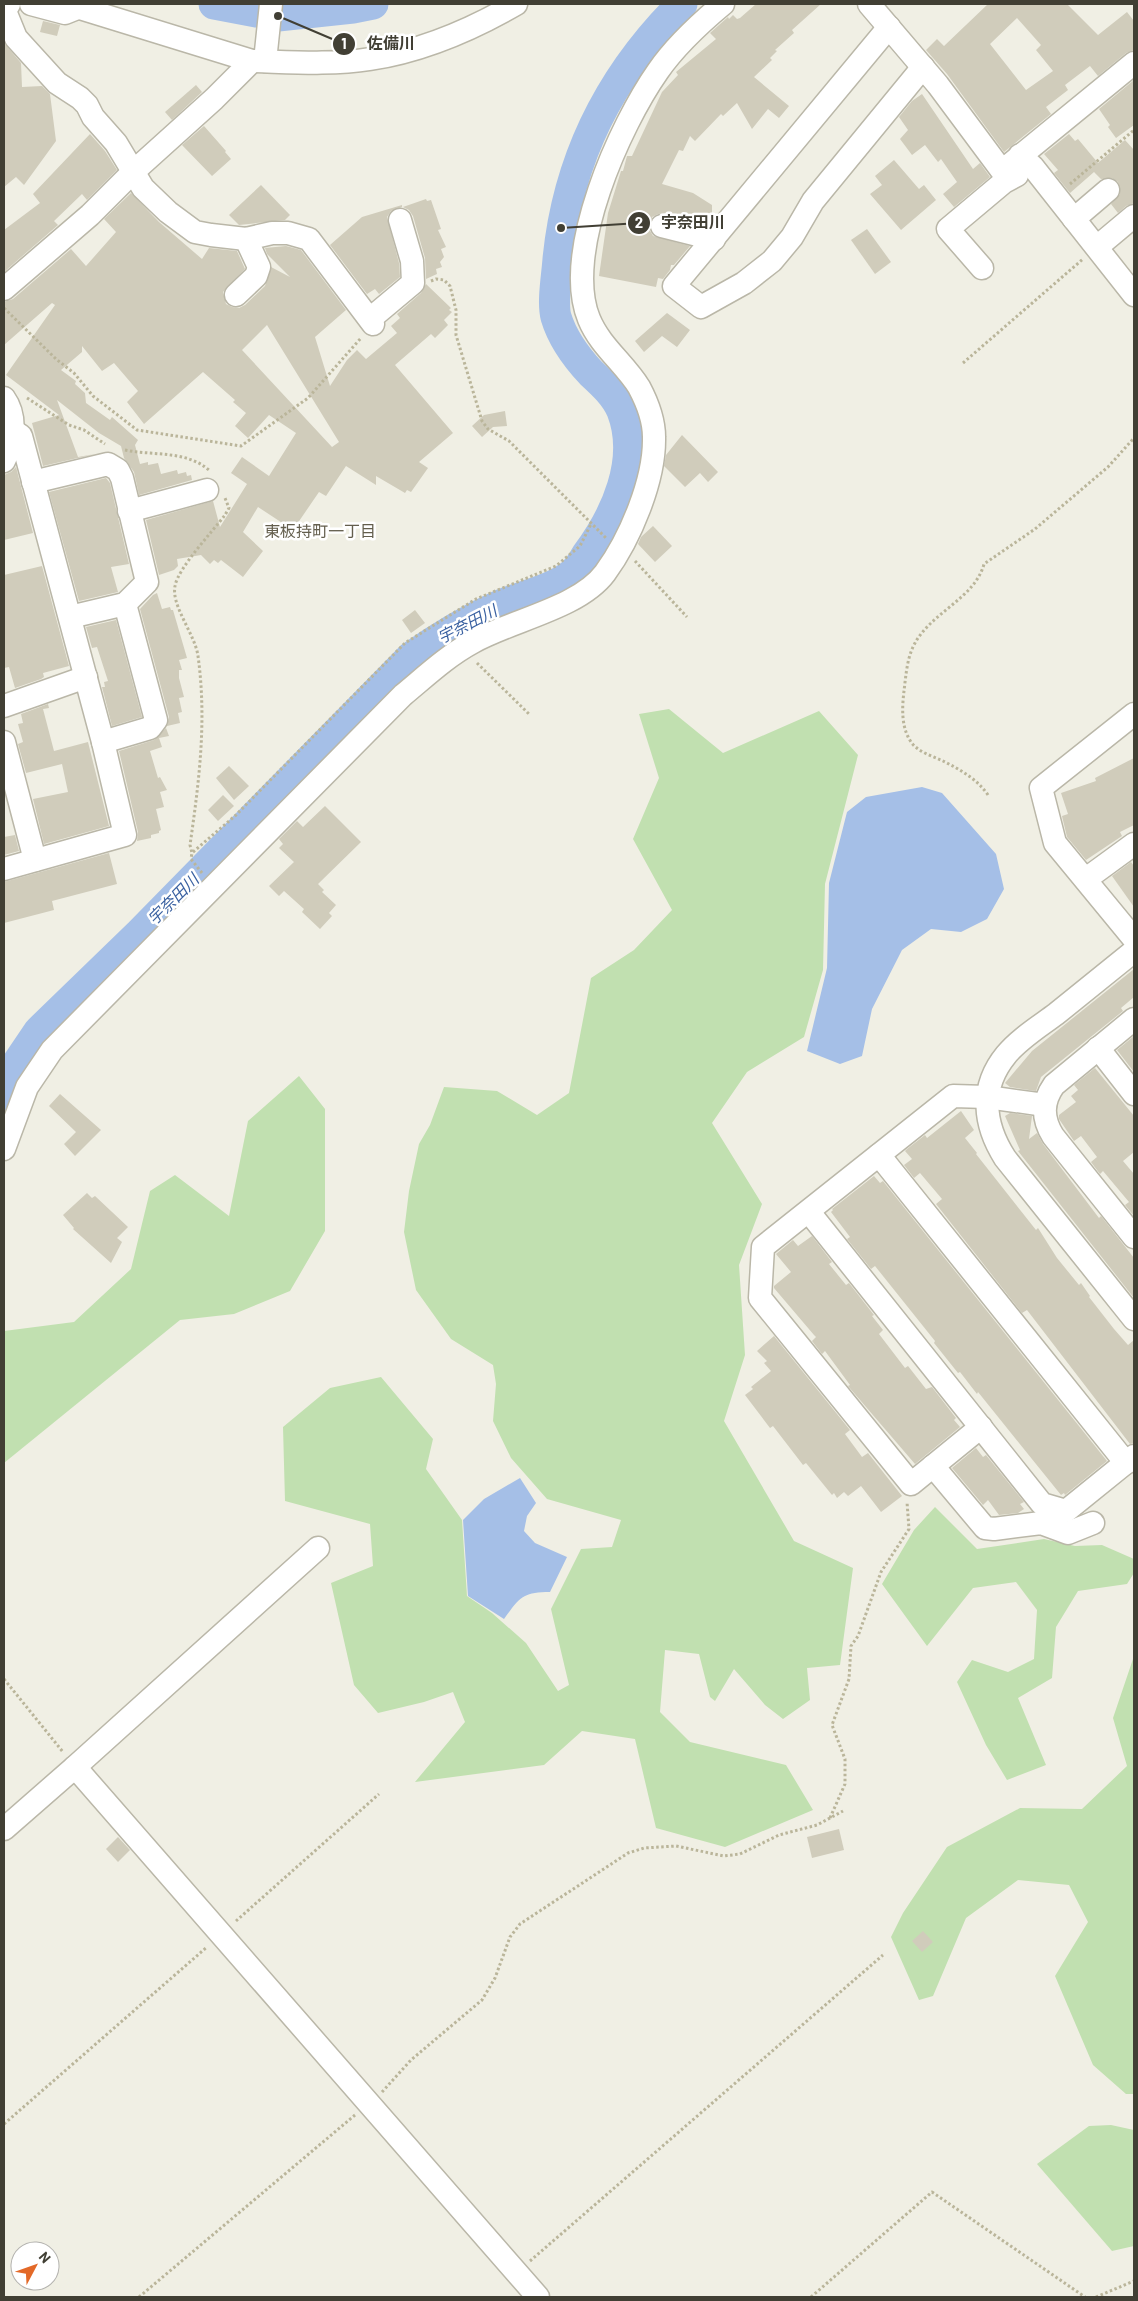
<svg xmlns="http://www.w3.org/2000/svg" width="1138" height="2301" font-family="Barlow,'Noto Sans JP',sans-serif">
  <rect width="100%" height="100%" fill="#f0efe4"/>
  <!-- green -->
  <g fill="#c1e0b0">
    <polygon points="669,709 723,753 819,711 858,755 825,884 823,970 804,1037 747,1072 712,1123 762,1204 739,1265 745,1355 724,1421 794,1541 853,1568 840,1665 807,1668 810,1700 783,1719 765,1705 734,1669 715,1701 710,1697 699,1654 665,1650 660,1712 690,1742 786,1765 813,1810 725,1847 656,1828 635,1739 582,1731 544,1765 415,1782 465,1722 453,1692 424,1702 378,1713 354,1685 331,1583 373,1566 370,1524 285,1501 283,1427 330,1388 381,1377 433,1439 426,1469 462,1520 467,1596 492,1613 526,1643 558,1691 569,1685 551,1609 581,1549 612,1547 621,1520 547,1499 511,1458 493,1421 496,1384 493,1365 451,1339 416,1290 404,1232 409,1191 419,1144 430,1125 444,1087 497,1091 537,1115 569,1093 591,978 634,950 672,910 633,839 659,778 639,714"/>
    <polygon points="299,1076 325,1109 325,1231 290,1291 234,1314 180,1320 4,1463 4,1331 74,1322 131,1269 150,1191 175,1175 229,1216 248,1121"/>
    <polygon points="935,1507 977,1549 1044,1539 1075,1546 1102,1545 1134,1559 1134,1573 1127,1584 1078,1591 1056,1627 1052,1678 1018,1698 1046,1765 1007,1780 986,1745 957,1682 972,1660 1008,1672 1034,1659 1037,1610 1016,1582 973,1588 927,1646 882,1584 914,1530"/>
    <polygon points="1134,1656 1134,2094 1126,2094 1093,2065 1055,1976 1088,1922 1069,1885 1018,1880 966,1918 933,1996 919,2000 891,1937 903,1913 947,1847 1020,1808 1082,1809 1127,1766 1113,1718"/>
    <polygon points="1111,2125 1134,2130 1134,2246 1112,2251 1037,2164 1089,2126"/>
  </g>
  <!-- water -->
  <g fill="#a5bfe7">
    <polygon points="922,787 942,793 996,854 1004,889 987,919 961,932 931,929 902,950 872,1009 862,1056 840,1064 807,1051 827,968 829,883 847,812 866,797"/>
    <path d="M520,1478L536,1503L527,1516L524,1531L535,1543L567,1557L550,1592C523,1592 520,1597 504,1619L468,1596L463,1520L484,1499Z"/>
  </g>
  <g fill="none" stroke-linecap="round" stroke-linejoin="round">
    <!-- river -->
    <g stroke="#a5bfe7" stroke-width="31">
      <polyline points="214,4 278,16 353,8 373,4"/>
      <path d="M4,1098L16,1065L39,1031L140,933L411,657C440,636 467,620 500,605C524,595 552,590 572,574C578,569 583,561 587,554C616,515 641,460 622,411C616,396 603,384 591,373C577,358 562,337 556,317C552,302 557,275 558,259C568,158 610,75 682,4"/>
    </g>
  </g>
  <!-- building -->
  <g fill="#d0ccbb" fill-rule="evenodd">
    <polygon points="756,4 821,4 792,30 794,33 775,50 777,51 770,58 772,60 754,77 789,106 779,118 768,109 752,129 737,103 723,116 721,114 695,141 690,136 683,151 679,150 662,184 693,193 712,205 712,214 708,224 665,213 658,214 652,217 649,229 653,236 690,246 674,265 671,265 670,270 663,279 658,278 656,287 599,276 608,213 621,171 623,171 627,156 632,156 662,92 678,75 676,72 716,39 710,33 728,17 729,19 733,15 737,19 740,18"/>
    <path d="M988,4H1067L1098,35L1127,12L1134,21V50L1126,53L1098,76L1090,66L1065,85L1068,90L1046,107L1051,114L1004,152L947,74L926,50L937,39L944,46ZM1017,18L1041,45L1036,50L1053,71L1026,90L990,44Z"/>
    <polygon points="43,21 60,25 57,36 40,32"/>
    <polygon points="4,43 21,63 22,87 42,86 50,94 56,141 24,185 16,177 4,187"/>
    <polygon points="1134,80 1134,125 1116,138 1108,127 1110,125 1099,109"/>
    <polygon points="196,85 202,92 172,120 165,112"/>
    <polygon points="922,94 973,169 980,163 990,177 954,207 943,194 957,182 941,159 938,162 925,145 912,155 900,139 908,130 899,117 912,101"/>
    <polygon points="204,126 226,151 225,152 231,159 212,176 182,145"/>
    <polygon points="90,134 105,151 117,170 87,200 82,194 54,221 58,225 4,272 4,230 40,203 33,194"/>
    <polygon points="1069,134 1075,141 1078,139 1098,163 1125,140 1134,150 1134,203 1126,206 1118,213 1111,204 1120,194 1118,182 1112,178 1101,179 1094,172 1070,193 1054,173 1058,170 1044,154"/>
    <polygon points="894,160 919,189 924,185 936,200 901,230 870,194 882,185 875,176"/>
    <polygon points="261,185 290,215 285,220 239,225 229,215"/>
    <path d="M131,193L159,222L202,259L209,248L237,251L245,269L223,292L226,304L232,307L239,308L245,305L265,286L271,267L290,277L267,254L265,248L286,246L301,250L346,310L315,337L330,386L347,360L357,350L366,359L397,333L391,326L400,318L397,314L421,293L426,284L451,308L449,310L452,312L444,320L448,325L435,338L431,334L395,365L453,433L419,462L428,468L411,492L407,490L405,493L376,476V485L346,466L326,496L319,492L293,530L258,507L243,532L263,551L243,577L221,560L218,563L214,560L210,564L201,555L177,559L178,566L174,570L159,575L146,520L213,501L220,527L247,484L231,473L242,457L269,476L296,433L269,415L248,438L235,426L246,413L233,402L235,400L203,372L144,424L127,402L138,391L114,363L102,371L82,346V352L61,370L76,381L75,384L85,393L86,403L110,420L112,417L138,440L135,445L140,464L148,462V465L158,463L161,474L177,470L178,474L186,472L187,476L191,475L192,480L139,495L134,472L124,458L121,446L99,433L57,400L78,457L95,454L43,466L32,423L59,415L6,375L55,305L52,303L4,345V302L13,299L71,249L86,266L116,232L104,219ZM267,325L339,442L332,447L242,350Z"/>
    <polygon points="426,199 427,201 431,200 441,229 438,230 446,247 441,249 444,257 440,262 442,267 436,269 437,274 426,279 425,258 413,216 409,210 403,207"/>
    <polygon points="402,205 402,207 391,211 387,217 399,263 400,277 379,294 375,289 367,294 330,245 362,217"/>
    <polygon points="867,229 891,262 875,274 851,240"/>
    <polygon points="667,313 690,330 677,347 662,336 644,352 635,341"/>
    <polygon points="505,411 507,426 493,427 482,437 472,426 484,415"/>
    <polygon points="682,435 718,472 708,482 700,473 685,487 664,466 666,455"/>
    <polygon points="16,467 33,533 4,540 4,475 11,472"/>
    <polygon points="106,478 110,483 129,564 111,567 118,592 79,601 49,492"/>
    <polygon points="653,526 672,546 655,562 638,544 641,537"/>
    <polygon points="42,566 69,666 43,673 44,677 41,679 15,688 9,667 4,668 4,575"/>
    <polygon points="157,593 162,609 170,607 171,610 173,610 187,658 179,660 182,670 179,670 179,678 184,697 179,698 182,712 178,713 180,723 167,726 169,717 140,609 153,595"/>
    <polygon points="415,610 425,623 411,633 402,620"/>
    <polygon points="116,620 142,717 112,726 102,687 105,687 104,682 108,681 97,647 92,648 86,627"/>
    <polygon points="48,704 49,708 43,709 54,751 88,742 109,826 44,844 33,799 68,792 62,764 26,773 18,744 23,742 18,724 23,723 21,714"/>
    <polygon points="166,728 169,736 159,738 162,747 150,751 158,778 160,777 167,790 160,792 164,807 156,809 161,830 159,831 159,833 151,835 151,838 137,841 138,832 119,751 154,740"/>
    <polygon points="1134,758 1134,825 1120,832 1122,836 1086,860 1067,837 1062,816 1068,814 1061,793 1096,781 1095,778"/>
    <polygon points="229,766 249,786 234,800 216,778"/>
    <polygon points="223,795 234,806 218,821 208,810"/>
    <polygon points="325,806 361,842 318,884 324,890 322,892 336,905 329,913 332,916 320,929 302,912 304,909 284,891 279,896 269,886 294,862 279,848 283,844 279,839 297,821 303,827"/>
    <polygon points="15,835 19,851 4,855 4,837"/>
    <polygon points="109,853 117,884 52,901 54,910 4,923 4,882"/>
    <polygon points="1131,862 1134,866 1134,907 1112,876"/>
    <polygon points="1134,969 1134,997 1121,1008 1123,1011 1041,1077 1036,1091 1010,1087 1005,1083 1032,1051"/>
    <polygon points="1134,1036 1134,1072 1117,1050"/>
    <polygon points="1095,1068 1134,1116 1134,1152 1123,1161 1134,1174 1134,1216 1125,1205 1129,1202 1103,1171 1100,1174 1091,1162 1097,1157 1081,1136 1074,1141 1059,1119 1059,1115 1076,1102 1071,1096 1078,1090 1074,1085"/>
    <polygon points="60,1094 101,1130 75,1156 64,1144 76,1132 49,1106"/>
    <polygon points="961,1111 974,1130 965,1138 977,1153 976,1154 1036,1230 1038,1228 1057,1258 1079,1285 1081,1283 1090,1296 1089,1297 1114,1329 1128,1345 1134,1340 1134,1443 1130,1444 1027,1310 1022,1313 936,1204 942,1199 920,1173 914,1178 904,1165 912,1159 905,1151 907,1149 925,1135 927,1138"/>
    <polygon points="1010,1113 1032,1116 1029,1139 1037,1133 1043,1144 1099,1218 1101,1216 1134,1258 1134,1298 1018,1151 1020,1150 1005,1116"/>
    <polygon points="874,1176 880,1183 883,1181 1107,1461 1065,1495 1064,1493 1061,1495 978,1392 977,1394 960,1372 958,1373 934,1343 935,1341 875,1266 871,1269 847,1239 850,1237 831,1212 833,1210 832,1209"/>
    <polygon points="87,1193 92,1198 95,1196 128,1227 117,1238 122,1242 111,1263 73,1229 74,1228 63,1215"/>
    <polygon points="812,1236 832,1262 829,1264 846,1285 849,1283 874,1315 872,1316 883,1330 879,1334 905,1368 908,1366 926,1389 932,1387 956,1418 954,1420 960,1427 915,1464 848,1386 850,1385 825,1351 822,1354 812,1341 816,1337 814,1335 774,1288 774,1286 791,1272 776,1254 793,1240 798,1246"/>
    <polygon points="774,1336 850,1430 845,1434 862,1457 868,1453 902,1496 881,1512 861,1486 848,1496 844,1492 837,1498 834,1493 832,1495 806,1463 803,1465 773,1426 770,1428 745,1395 753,1389 751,1387 771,1371 764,1363 767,1361 757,1351"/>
    <polygon points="976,1448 983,1457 986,1455 1024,1502 1020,1504 1024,1509 1018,1513 999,1515 988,1500 983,1505 952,1468"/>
    <polygon points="839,1829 844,1850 812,1858 807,1837"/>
    <polygon points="118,1837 130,1850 118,1862 106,1849"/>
    <polygon points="923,1931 933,1942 922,1952 912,1941"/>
  </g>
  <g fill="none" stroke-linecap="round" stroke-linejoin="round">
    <!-- minor casing -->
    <g stroke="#bab7a8" stroke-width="25">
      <g id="minor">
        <polyline points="9,4 5,11 16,38 57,83 80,98 87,105 93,117 116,143 143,188 168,212 195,232 211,235 246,239 272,233 288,233 309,239 373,324"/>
        <polyline points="31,4 65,13 80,7"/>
        <path d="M67,4L252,61C291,62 332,65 370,59C423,51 471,30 516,4"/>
        <polyline points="869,4 938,85 1002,171 1134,63"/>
        <polyline points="889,27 674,286 701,307 744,283 772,261 792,237 813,201 923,67"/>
        <polyline points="265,61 271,4"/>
        <polyline points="1020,155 1033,167 1134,295"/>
        <polyline points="1074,219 1108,190"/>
        <polyline points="662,226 714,239"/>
        <polyline points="1097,247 1134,216"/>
        <polyline points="982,268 948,229 1004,182 1017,175 1011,167"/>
        <polyline points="4,289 90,215 133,172 214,99 252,61"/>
        <polyline points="236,295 256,276 259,267 246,239"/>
        <polyline points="370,319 413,283 412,261 400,220"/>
        <path d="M4,398C17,416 14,442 4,461"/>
        <polyline points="33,482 108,464 118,470 122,478 147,582 125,604 70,617"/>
        <polyline points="129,511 207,490"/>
        <polyline points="4,706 86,677"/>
        <polyline points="1134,714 1041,788 1055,843 1134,939"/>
        <polyline points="4,742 35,860"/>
        <polyline points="103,742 150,728 156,720 125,604"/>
        <polyline points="4,869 125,835 103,742 21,436 12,430"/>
        <polyline points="1086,879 1134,844"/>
        <path d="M1134,951C1108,972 1082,993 1056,1014C1040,1026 1019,1039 1006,1055C979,1088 984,1125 1005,1158L1134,1319"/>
        <path d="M1134,1019L1054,1085C1042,1102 1042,1118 1053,1136L1134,1237"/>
        <polyline points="1098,1048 1134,1094"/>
        <path d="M4,1149L27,1087L52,1050L403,695C426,676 447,656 473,642C512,620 579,608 605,573C630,539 655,480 654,437C654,420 647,402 639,387C624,363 600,346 589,319C562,253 620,125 658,71C676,45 699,24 723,4"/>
        <polyline points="879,1155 1126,1463"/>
        <polyline points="809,1212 1042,1504 1066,1511 1134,1456"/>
        <polyline points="981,1427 911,1484 760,1298 763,1247 953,1096 987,1097 1045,1105"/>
        <polyline points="933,1466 985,1528 994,1529 1041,1523 1068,1533 1093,1523"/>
        <polyline points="75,1767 318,1548"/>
        <polyline points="4,1829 75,1767 538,2297"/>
      </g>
    </g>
    <!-- path -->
    <g stroke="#bab59a" stroke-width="3" stroke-dasharray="2.5 2.5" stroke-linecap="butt">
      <polyline points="1070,184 1134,130"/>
      <polyline points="431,281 436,279 444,280 450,286 456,310 456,335 482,421 488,429 509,441 606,538"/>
      <polyline points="4,308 56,359 74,373 93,396 137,430 241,446 308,398 361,338"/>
      <polyline points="963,363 1083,259"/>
      <polyline points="27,398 69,425 84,430 105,444"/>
      <path d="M125,450C154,456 187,450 210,471"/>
      <polyline points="635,561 687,617"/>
      <polyline points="477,663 530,715"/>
      <path d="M988,795C977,779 961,770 943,761C932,756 918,752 911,742C901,727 902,708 904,691C906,675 907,657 915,643C932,612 975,598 984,564L1035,529L1108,467L1134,438"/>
      <polyline points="193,852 236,815 405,643 476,599 556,566 580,546 591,524"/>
      <path d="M202,873L191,859L192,853L190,845C199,782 207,721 198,656C195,634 171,606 175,586C178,568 213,531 225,515L229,508L225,498"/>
      <polyline points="4,1679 63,1752"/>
      <polyline points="830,1818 845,1784 845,1759 832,1725 849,1679 851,1646 858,1636 881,1572 909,1529 907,1502"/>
      <polyline points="236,1921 379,1794"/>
      <polyline points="382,2092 411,2060 482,2000 495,1978 510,1937 520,1924 628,1853 644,1848 676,1846 724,1856 740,1854 779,1835 817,1825 843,1811"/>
      <polyline points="4,2124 207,1947"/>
      <polyline points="530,2261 883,1955"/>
      <polyline points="139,2297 355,2115"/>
      <polyline points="811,2297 932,2192 1085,2297"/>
      <polyline points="1096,2297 1134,2281"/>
    </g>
    <!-- minor -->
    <use href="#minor" stroke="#fff" stroke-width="22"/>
  </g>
  <g text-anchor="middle" stroke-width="5" stroke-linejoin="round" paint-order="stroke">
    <!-- neighbourhood labels -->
    <g font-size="16" fill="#635e4d" stroke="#fff">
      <text x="320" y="537">東板持町一丁目</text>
    </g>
    <!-- water labels -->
    <g font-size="16" font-style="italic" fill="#3a61a1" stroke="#fff">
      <text transform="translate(467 624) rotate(-27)" y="6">宇奈田川</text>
      <text transform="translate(173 899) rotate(-45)" y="6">宇奈田川</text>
    </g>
  </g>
  <!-- callouts -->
  <path fill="none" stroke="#413f34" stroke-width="2" d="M278 16L344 44M561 228L639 223"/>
  <g fill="#413f34" stroke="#fff" stroke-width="2">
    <circle cx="278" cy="16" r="5"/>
    <circle cx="561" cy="228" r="5"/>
    <circle cx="344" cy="44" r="12"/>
    <circle cx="639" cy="223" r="12"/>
  </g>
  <g font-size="15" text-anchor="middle" font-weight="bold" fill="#fff">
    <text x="344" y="49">1</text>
    <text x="639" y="228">2</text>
  </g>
  <g font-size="16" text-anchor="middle" font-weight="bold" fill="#413f34" stroke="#fff" stroke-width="5" stroke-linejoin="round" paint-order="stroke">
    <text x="391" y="49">佐備川</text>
    <text x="693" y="228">宇奈田川</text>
  </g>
  <!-- border -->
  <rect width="1138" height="2301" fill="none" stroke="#413f34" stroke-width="10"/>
  <!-- north arrow -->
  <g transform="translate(35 2266) rotate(49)"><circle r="24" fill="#ffffff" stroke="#b3b2ae"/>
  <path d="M0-4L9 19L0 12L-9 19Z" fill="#e36928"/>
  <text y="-8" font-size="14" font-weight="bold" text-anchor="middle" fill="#413f34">N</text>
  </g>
</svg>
